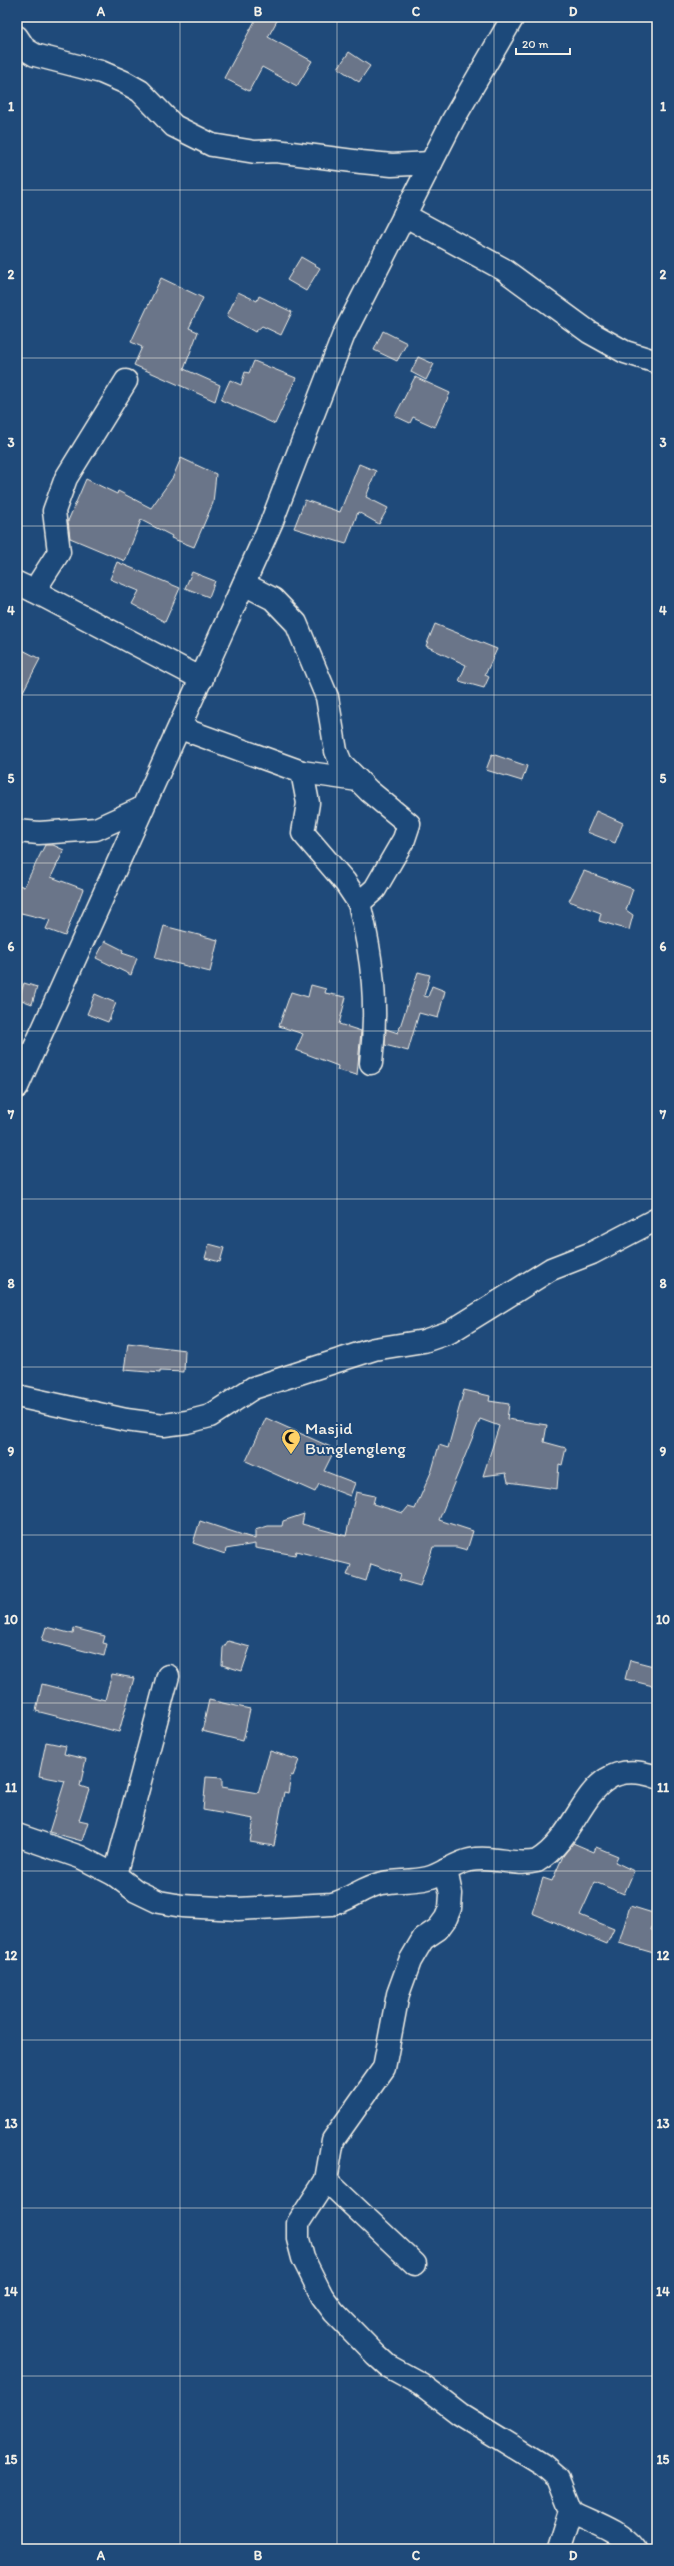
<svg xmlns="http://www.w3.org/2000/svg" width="674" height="2566" font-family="Itim,sans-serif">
  <rect width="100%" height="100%" fill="#1f4a7a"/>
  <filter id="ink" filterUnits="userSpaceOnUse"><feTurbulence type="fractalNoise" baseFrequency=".025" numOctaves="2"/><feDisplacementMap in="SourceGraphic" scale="8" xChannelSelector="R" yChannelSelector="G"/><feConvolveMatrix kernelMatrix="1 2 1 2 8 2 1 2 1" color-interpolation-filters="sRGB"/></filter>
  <g filter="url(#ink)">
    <!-- building -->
    <g fill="#6a7489" stroke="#f4f1e8">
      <polygon points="257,17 279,17 268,37 312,61 297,86 262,67 249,91 224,78"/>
      <polygon points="349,52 370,66 359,82 338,68"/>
      <polygon points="301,257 320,268 306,291 287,280"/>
      <polygon points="161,278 203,298 189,328 198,332 184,369 220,385 215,401 134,365 142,347 131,342"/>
      <polygon points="238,292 257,301 259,296 292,312 281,335 262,326 255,332 227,316"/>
      <polygon points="383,331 407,343 397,361 374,350"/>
      <polygon points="418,357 434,364 426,380 411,372"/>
      <polygon points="254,361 296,378 275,424 221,400 230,380 241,385 245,372 249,373"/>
      <polygon points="415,377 450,393 435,427 413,417 410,423 395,416"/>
      <polygon points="181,458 216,474 213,503 194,547 171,538 172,536 141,520 125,561 70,538 68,521 86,479 117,494 118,491 151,508 173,477"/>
      <polygon points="359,464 376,471 366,497 388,508 379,524 358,512 346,544 294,528 305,500 340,512"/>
      <polygon points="117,562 180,588 165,622 132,604 139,591 110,579"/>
      <polygon points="192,572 215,581 209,597 185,588"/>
      <polygon points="435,624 497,649 485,675 489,677 484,688 459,681 466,665 426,646"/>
      <polygon points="17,647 40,659 17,703"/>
      <polygon points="492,754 527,766 522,781 486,770"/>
      <polygon points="596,811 623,823 615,843 587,832"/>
      <polygon points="45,845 53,845 64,850 51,877 83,889 65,936 46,929 50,920 17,912 17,884 24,887"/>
      <polygon points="584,871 633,889 626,910 633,915 629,930 599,921 601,913 569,901"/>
      <polygon points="164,926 218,940 210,972 155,958"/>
      <polygon points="105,941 123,950 122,953 137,958 131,975 96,958"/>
      <polygon points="418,972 430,975 424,996 428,997 432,986 445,991 438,1018 419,1013 408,1051 385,1045 386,1029 398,1033"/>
      <polygon points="24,983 37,987 32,1004 19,999"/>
      <polygon points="311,985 326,989 325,993 346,997 339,1024 361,1031 357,1075 337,1070 338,1066 296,1050 303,1034 279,1026 291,992 308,997"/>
      <polygon points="95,994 116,1003 108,1022 87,1014"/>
      <polygon points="209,1244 224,1248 220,1262 205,1258"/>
      <polygon points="128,1343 185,1350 184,1372 160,1371 160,1373 124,1370"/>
      <polygon points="464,1390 490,1396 489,1401 509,1404 507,1419 547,1425 544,1442 566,1448 562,1465 559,1464 557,1489 508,1482 506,1473 483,1476 499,1426 480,1419 439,1520 473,1531 467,1550 456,1547 433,1547 420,1586 399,1580 401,1574 371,1564 366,1581 347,1575 351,1565 296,1551 295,1555 255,1548 255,1544 226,1549 225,1554 193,1543 200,1521 255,1539 255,1530 268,1526 282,1526 283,1521 304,1514 302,1524 346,1536 356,1492 375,1496 373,1504 403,1513 408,1507 415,1509 432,1470 439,1445 448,1448"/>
      <polygon points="266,1418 335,1449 324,1471 355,1483 350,1496 319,1484 315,1492 246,1461"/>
      <polygon points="46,1627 73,1634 74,1628 105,1636 103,1643 107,1644 104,1656 42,1640"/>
      <polygon points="228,1641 250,1647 242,1671 222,1665 223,1648"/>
      <polygon points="630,1660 657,1667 657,1687 625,1679"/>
      <polygon points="112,1674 134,1678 119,1732 36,1711 42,1684 105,1700"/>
      <polygon points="209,1700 250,1709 243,1741 202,1731"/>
      <polygon points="46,1742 66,1746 64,1754 86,1759 80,1786 89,1789 79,1820 88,1822 82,1841 49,1832 65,1781 39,1776"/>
      <polygon points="270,1751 299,1760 293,1776 291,1775 288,1793 284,1792 274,1846 250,1842 254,1819 203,1810 206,1777 222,1778 222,1787 258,1793"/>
      <polygon points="573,1843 594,1852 596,1847 618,1856 615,1862 634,1871 624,1894 595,1882 580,1915 614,1929 607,1944 532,1913 543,1878 552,1881 563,1856"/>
      <polygon points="630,1906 656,1914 651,1930 657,1932 657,1954 619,1943"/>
    </g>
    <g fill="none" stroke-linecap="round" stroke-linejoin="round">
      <!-- minor casing -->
      <g stroke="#f4f1e8" stroke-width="25">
        <g id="minor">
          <polyline points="17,37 25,49 35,55 101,72 124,82 140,91 174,126 212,145 255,152 276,151 361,162 392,165 431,163"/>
          <polyline points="404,215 503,269 589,332 625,352 657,362"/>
          <polyline points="17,583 34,591 59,552 54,511 66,478 126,381"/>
          <path d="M244,584L273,599L296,623L327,697L336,751L341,763L369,791L409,824L404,839L375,889L359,903C373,959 378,1006 371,1063"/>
          <polyline points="34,591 202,679"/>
          <polyline points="180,728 302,772 358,780"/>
          <polyline points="302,772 308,803 303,833 345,882 359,903"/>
          <polyline points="17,831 39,833 96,829 142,808"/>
          <polyline points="17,1087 272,521 344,334 453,120 513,17"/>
          <polyline points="17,1396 126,1420 164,1425 187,1422 210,1416 253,1388 374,1349 424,1341 450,1332 551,1269 592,1253 657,1219"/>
          <path d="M17,1835L80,1857L115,1875L136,1891L159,1902L182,1906L238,1909L332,1904C350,1900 364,1886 383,1883C397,1880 413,1882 428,1878C443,1874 455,1863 470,1860C493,1855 515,1867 537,1861C586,1832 583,1752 657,1777"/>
          <polyline points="446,1870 451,1894 450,1908 446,1918 438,1929 423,1939 410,1961 398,1994 384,2068 333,2140 326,2180 298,2223 298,2239 303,2258 322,2296 334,2312 376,2355 388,2366 421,2384 460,2414 543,2465 558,2478 571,2511 559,2549"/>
          <polyline points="115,1875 168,1676"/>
          <polyline points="326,2180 415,2264"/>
          <path d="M571,2511C592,2522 620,2530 635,2549"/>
        </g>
      </g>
      <!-- minor -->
      <use href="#minor" stroke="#1f4a7a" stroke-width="22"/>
    </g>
  </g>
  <!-- grid -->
  <path fill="none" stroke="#f4f1e8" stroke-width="1" stroke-opacity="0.55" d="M180,17V2549M337,17V2549M494,17V2549M17,190H657M17,358H657M17,526H657M17,695H657M17,863H657M17,1031H657M17,1199H657M17,1367H657M17,1535H657M17,1703H657M17,1871H657M17,2040H657M17,2208H657M17,2376H657"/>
  <!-- icons -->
  <defs>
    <g id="mosque-pin" transform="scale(1)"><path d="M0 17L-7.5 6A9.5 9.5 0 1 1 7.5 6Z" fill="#ffd166" stroke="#1f4a7a"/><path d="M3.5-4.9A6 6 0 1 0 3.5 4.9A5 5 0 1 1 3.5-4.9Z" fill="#111"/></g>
  </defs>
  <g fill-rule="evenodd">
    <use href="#mosque-pin" x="291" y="1438"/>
  </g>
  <g text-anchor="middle" stroke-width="4" stroke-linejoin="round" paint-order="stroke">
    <!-- poi labels -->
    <g font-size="17" fill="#f4f1e8" stroke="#1f4a7a" text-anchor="start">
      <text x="305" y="1434">Masjid<tspan x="305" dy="20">Bunglengleng</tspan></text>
    </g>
  </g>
  <!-- margin -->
  <rect width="674" height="2566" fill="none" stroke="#1f4a7a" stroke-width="44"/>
  <!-- scale -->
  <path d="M516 48v6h54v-6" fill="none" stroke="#f4f1e8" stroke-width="2"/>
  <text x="522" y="48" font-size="12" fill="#f4f1e8" stroke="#1f4a7a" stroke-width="3" paint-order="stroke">20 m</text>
  <rect x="22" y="22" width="630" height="2522" fill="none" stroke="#f4f1e8" stroke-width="1.5"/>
  <g font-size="13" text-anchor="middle" font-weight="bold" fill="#f4f1e8">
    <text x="101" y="16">A</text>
    <text x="258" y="16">B</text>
    <text x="416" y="16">C</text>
    <text x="573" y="16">D</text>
    <text x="11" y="111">1</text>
    <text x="663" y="111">1</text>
    <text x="11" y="279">2</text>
    <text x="663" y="279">2</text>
    <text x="11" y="447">3</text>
    <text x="663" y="447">3</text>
    <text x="11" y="615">4</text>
    <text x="663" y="615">4</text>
    <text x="11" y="783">5</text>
    <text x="663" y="783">5</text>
    <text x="11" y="951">6</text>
    <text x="663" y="951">6</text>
    <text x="11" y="1119">7</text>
    <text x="663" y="1119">7</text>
    <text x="11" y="1288">8</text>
    <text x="663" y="1288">8</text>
    <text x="11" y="1456">9</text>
    <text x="663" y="1456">9</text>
    <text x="11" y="1624">10</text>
    <text x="663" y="1624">10</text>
    <text x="11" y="1792">11</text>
    <text x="663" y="1792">11</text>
    <text x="11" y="1960">12</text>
    <text x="663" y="1960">12</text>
    <text x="11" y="2128">13</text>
    <text x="663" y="2128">13</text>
    <text x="11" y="2296">14</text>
    <text x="663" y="2296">14</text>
    <text x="11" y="2464">15</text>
    <text x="663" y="2464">15</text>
    <text x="101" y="2560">A</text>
    <text x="258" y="2560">B</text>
    <text x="416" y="2560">C</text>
    <text x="573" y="2560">D</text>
  </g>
</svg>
